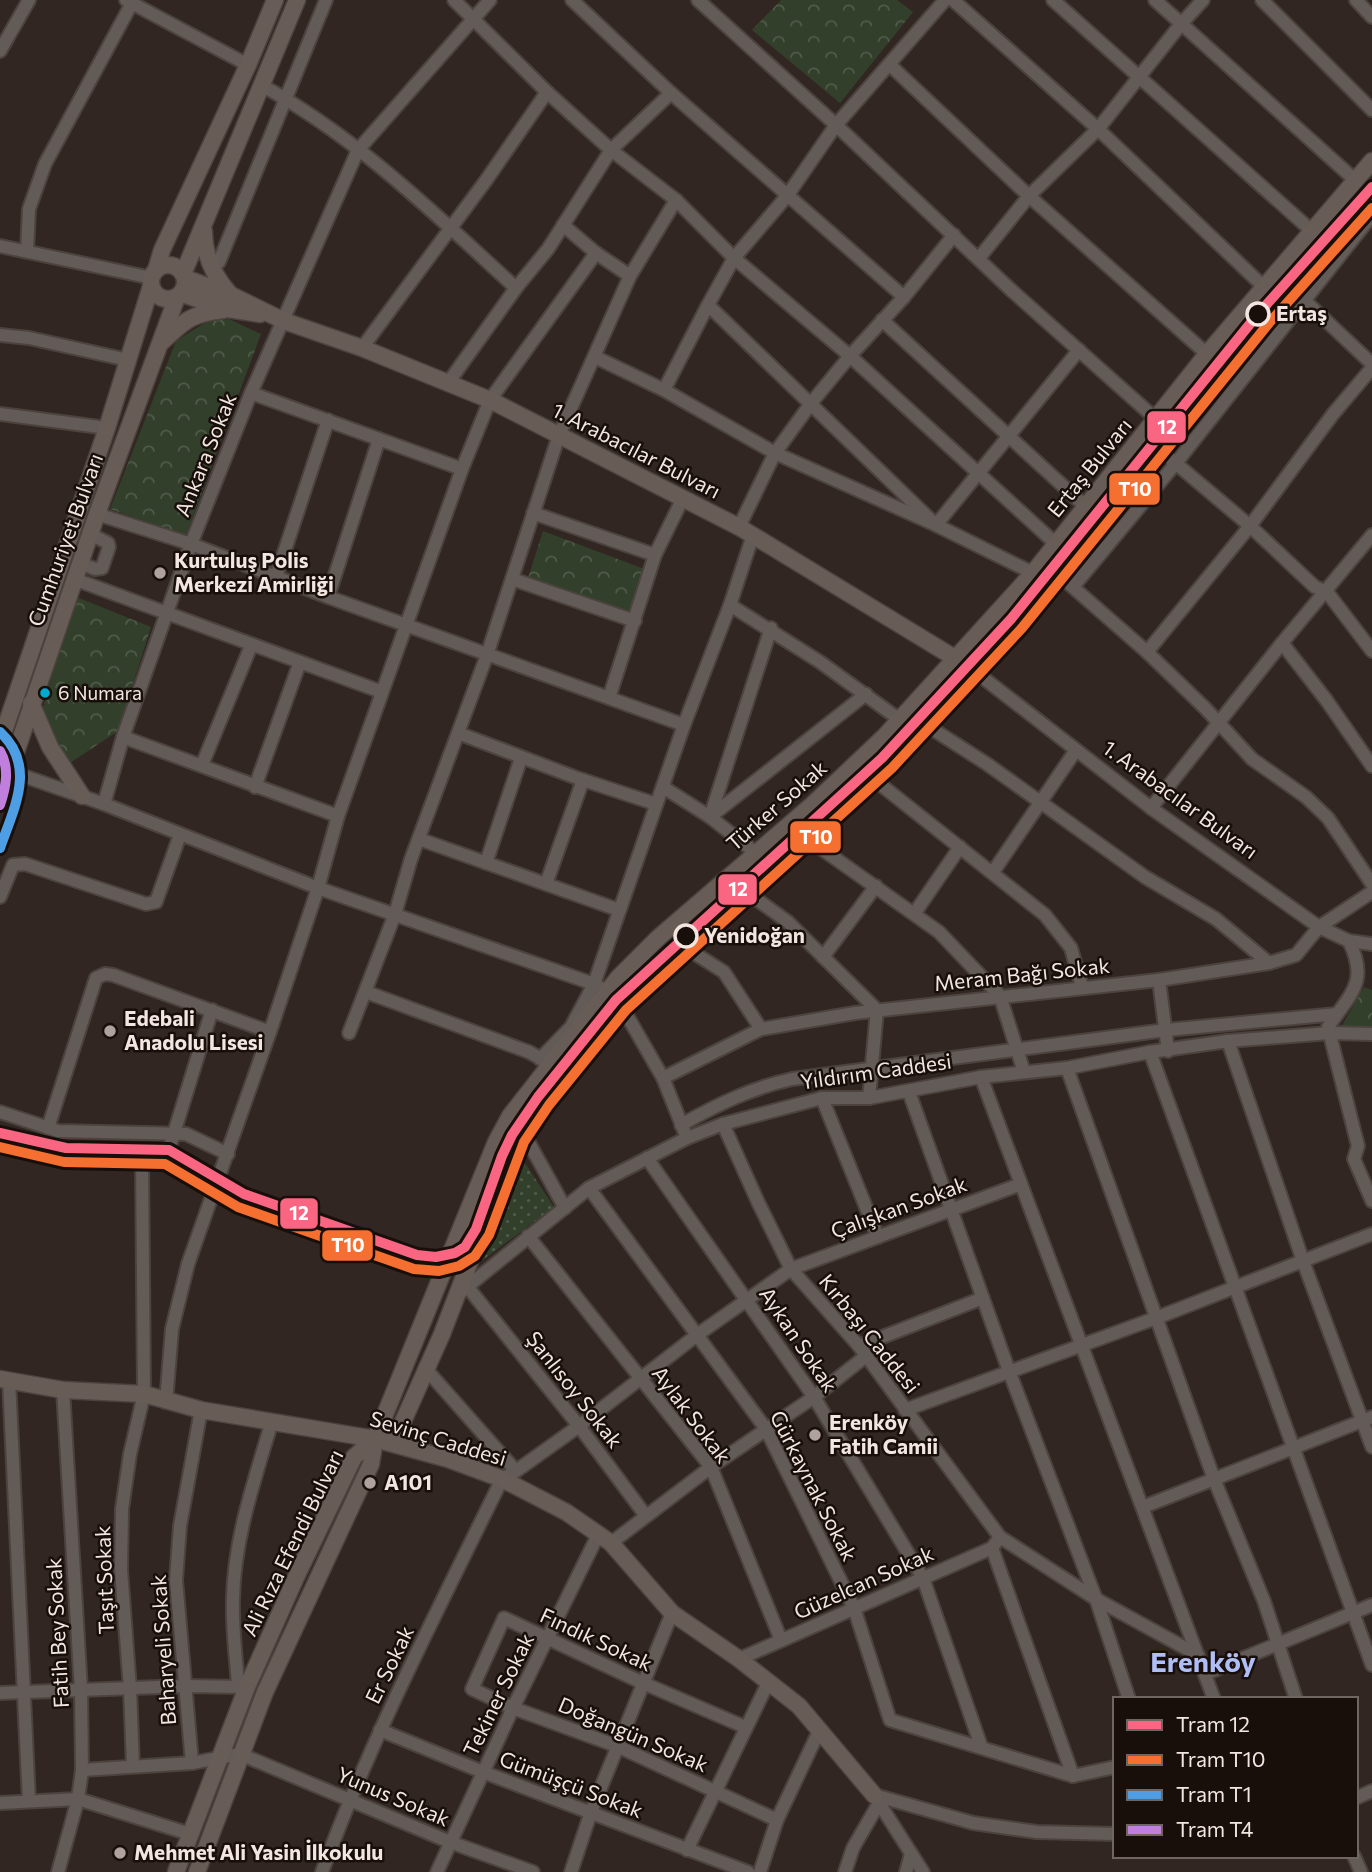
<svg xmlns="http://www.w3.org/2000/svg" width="1372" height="1872" font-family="Commissioner,sans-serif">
  <defs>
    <pattern id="grass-dots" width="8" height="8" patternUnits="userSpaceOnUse" patternTransform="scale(1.75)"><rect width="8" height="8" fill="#32402b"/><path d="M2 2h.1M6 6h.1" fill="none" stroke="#505b49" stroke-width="1.8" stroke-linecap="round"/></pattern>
    <pattern id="forest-crowns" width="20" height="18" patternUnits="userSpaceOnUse" patternTransform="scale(1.75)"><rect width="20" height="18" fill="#32402b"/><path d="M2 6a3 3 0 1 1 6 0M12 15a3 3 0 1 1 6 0" fill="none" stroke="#505b49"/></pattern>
  </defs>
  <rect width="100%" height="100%" fill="#312621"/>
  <!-- grass -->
  <polygon fill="url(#grass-dots)" points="517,1151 554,1207 476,1265"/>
  <!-- forest -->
  <g fill="url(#forest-crowns)">
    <polygon points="781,0 897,0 913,12 840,103 752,30"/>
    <polygon points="229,319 261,334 186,535 110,509 176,341 206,322"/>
    <polygon points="543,531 647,570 634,614 528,578"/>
    <polygon points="74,596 151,627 118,731 67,765 39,722"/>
    <polygon points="1364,987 1372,990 1372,1027 1341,1027"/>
  </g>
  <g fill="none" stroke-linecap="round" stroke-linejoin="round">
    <!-- minor casing -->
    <g stroke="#4c433e" stroke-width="16">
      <g id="minor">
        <polyline points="126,0 248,65"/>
        <polyline points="454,0 547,92 611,150 676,200 734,258 850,356 904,297 954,235"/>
        <polyline points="572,0 671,93 904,297"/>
        <polyline points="698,0 836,125 1010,289 1156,419"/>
        <polyline points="945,0 836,125 787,196 734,258 708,305 936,525 1079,350"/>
        <polyline points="953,0 1098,129 1264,287"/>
        <polyline points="1053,0 1313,232"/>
        <polyline points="1155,0 1355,180"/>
        <polyline points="1262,0 1372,110"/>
        <polyline points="1356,0 1372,17"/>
        <polyline points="0,51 29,0"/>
        <polyline points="890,65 1029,196 1207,354"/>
        <path d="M261,85C357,137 437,216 516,288"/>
        <polyline points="563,225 596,253 630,276"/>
        <polyline points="0,246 152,278"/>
        <polyline points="27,250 29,209 45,164 132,3"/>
        <polyline points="979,258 1029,196 1098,129 1181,24 1203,0"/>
        <polyline points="219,262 326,0"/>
        <polyline points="1301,297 1372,364"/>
        <polyline points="882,320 1085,506"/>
        <polyline points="0,335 29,338 128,360"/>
        <polyline points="362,348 487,179 547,92"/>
        <polyline points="595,357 664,390 775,453 936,525 1033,573"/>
        <polyline points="448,383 516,288 548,249 611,150 671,93"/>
        <polyline points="664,390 708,305"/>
        <polyline points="251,393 462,469"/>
        <polyline points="0,414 107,428"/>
        <polyline points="1160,450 1250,526 1315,587 1327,592 1372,651"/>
        <polyline points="533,513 655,555"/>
        <polyline points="97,514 191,544 328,597 684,725"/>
        <polyline points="739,527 775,453 812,402 850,356 1056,544"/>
        <polyline points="1372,535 1282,643 1327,701 1372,766"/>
        <polyline points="80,563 95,569 102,568 109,547 108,543 90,534"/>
        <polyline points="1059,575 1147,652 1250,526 1333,414 1372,368"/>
        <polyline points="276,577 328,420"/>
        <polyline points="74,579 382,692"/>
        <polyline points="512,579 635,621"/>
        <polyline points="1073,587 1176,463 1372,215"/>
        <polyline points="328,597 379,439"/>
        <polyline points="730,605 820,662 900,720"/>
        <polyline points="771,628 710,817 866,694"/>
        <polyline points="1147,652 1206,709 1252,759 1306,797 1328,818 1372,884"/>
        <polyline points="968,666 1151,808 1319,927 1349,941 1372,944"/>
        <polyline points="609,698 655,555 683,498"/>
        <polyline points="923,723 987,764 1145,877 1216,919 1269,963"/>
        <polyline points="458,733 577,778 656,804"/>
        <polyline points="123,737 338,816"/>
        <polyline points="0,757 10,771 15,773 104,804 318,888 594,984 608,992 621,1005 663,1078 687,1138"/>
        <polyline points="202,765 251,646"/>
        <polyline points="871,777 1045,915 1071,948 1082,987"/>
        <polyline points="255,787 300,662"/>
        <polyline points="663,787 710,817 756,853"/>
        <polyline points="104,804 123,737 191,544 251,393 358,150 490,0"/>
        <polyline points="1151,808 1282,643"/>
        <polyline points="805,837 939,932 1000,996 1024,1072"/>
        <polyline points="419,839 619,910"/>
        <polyline points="486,863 521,758"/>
        <polyline points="993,872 1076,750"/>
        <polyline points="546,884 583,780"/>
        <polyline points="744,890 788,922 877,1010 869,1098"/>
        <polyline points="0,897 13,865 25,864 146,904 156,902 180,835"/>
        <polyline points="914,914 960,847"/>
        <path d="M1349,941C1369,982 1351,993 1328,1027L1358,1146L1354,1159L1372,1201"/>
        <polyline points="683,946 724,972 761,1029"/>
        <polyline points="823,957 876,886"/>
        <polyline points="1159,980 1168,1051"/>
        <polyline points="366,992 529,1052 547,1062"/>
        <polyline points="349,1033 395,914 411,859 487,655 559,435 630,276 676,200"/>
        <polyline points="1228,1041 1303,1261 1372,1447"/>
        <polyline points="1150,1052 1372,1665"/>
        <polyline points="540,1059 571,1027 594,984 684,725 730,605 753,535"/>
        <polyline points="1067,1068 1214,1479 1264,1601 1296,1699"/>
        <polyline points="981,1077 1214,1699"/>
        <polyline points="663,1078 761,1029 855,1013 1159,980 1269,963 1296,955 1319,927 1372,892"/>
        <polyline points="909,1092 1009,1371 1096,1599 1129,1699"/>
        <polyline points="822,1098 878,1237"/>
        <polyline points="0,1112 58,1131 186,1134 228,1154"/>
        <polyline points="723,1124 758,1202 791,1269 859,1346 1000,1537 1096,1599 1198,1655"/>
        <path d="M681,1125C718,1104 752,1088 792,1079L1166,1030L1337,1014"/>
        <polyline points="48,1128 96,978 105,974 113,975 270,1032"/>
        <polyline points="521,1133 529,1143 565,1208"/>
        <polyline points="0,1146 71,1156 158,1156 173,1161 215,1190"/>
        <polyline points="647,1158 814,1397 923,1578 981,1746"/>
        <polyline points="166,1159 212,1010"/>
        <polyline points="589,1188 766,1429 854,1608 890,1720 1073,1776 1115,1767"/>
        <polyline points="528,1236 711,1467 781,1640"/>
        <polyline points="470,1290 579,1426 646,1516"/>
        <polyline points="457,1295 589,1188 687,1138 723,1124 822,1098 869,1098 981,1077 1067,1068 1150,1052 1228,1041 1330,1033 1372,1034"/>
        <polyline points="859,1346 983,1298"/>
        <polyline points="425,1368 516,1471"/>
        <polyline points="9,1380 29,1801"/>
        <polyline points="166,1402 172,1329 188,1264 273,1023 318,888 338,816 462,469 490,400 596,253"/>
        <polyline points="905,1410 1156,1318 1372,1234"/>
        <polyline points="1143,1507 1372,1417"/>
        <polyline points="611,1543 711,1467 814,1397 866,1356"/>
        <polyline points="992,1548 1073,1776"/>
        <polyline points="739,1659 992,1548 1000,1537"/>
        <polyline points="1205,1674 1372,1605"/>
        <path d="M238,1685C236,1657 232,1628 233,1599C234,1538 255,1479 272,1421"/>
        <polyline points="0,1693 186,1686 244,1687"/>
        <polyline points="745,1727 643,1683 504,1618 472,1689 513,1708 617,1746 777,1820"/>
        <polyline points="380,1730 483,1772 748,1872"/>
        <polyline points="192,1763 176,1580 180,1526 201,1410"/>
        <polyline points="133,1766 130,1689 121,1570 122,1509 130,1454 144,1394 142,1157"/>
        <polyline points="82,1770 192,1763 240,1754 450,1842 533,1872"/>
        <polyline points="874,1795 973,1823 1037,1832 1115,1834"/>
        <polyline points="874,1795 923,1872"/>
        <polyline points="1356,1798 1372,1791"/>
        <polyline points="0,1803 78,1799 190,1834"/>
        <polyline points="687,1850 768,1683"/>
        <polyline points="1354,1856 1361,1872"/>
        <polyline points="58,1872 78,1799 82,1770 81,1690 63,1390"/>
        <path d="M322,1872C372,1736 439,1608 502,1479L516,1471L579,1426L697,1335L791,1269L1021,1184"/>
        <polyline points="437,1872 513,1708 598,1535"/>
        <polyline points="571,1872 591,1812 672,1613"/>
        <polyline points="760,1872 777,1820 820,1729"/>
        <polyline points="845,1872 853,1848 879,1803"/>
        <polyline points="906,1872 911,1854"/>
      </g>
    </g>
    <!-- major casing -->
    <g stroke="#4c433e" stroke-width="19">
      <g id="major">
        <path d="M204,231C204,256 213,275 229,293"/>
        <circle cx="168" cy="282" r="17"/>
        <polyline points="156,270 162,250 248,65 275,0"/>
        <polyline points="183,274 297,0"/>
        <polyline points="185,278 231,295 284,321 362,348 490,400 739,527 963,663"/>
        <polyline points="182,294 228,309 260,314"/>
        <path d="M163,341C185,320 193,313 224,310"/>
        <polyline points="31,703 50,747 82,796"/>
        <polyline points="0,743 107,428 151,286"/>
        <polyline points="0,799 97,514 177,297"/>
        <polyline points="0,1379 63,1390 144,1394 201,1410 375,1439 448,1459 502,1479 566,1512 611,1543 672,1613 739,1659 799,1706 874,1795"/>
        <polyline points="176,1872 247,1687 297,1575 354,1457 375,1439 397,1435 442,1334 510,1157 521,1133 547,1095 623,1002 744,890 871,777 954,687 973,670 1059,575 1372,195"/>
        <polyline points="197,1872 265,1692 371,1464 375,1439 496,1142 510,1116 618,978 658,938 812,805 885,736 1033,573 1207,354 1372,161"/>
      </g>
    </g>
    <!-- minor -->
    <use href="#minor" stroke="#635b57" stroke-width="12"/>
    <!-- major -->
    <use href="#major" stroke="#685c57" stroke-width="16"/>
    <!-- tram-1 casing -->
    <g stroke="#180f0b" stroke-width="16">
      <polyline id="tram-1" points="0,1133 66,1148 169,1150 244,1194 417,1255 436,1257 455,1253 465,1247 476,1229 502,1156 512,1135 538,1097 616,1000 882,758 1011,619 1258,314 1372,187"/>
    </g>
    <!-- tram-2 casing -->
    <g stroke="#180f0b" stroke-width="16">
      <polyline id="tram-2" points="0,1147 64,1162 165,1164 238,1207 414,1269 439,1271 459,1266 475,1256 489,1235 524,1142 549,1105 626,1010 892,768 1022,628 1269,323 1372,208"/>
    </g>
    <!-- tram-3 casing -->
    <g stroke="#180f0b" stroke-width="16">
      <path id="tram-3" d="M0,732C37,766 14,808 0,848"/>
    </g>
    <!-- tram-4 casing -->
    <g stroke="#180f0b" stroke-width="16">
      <path id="tram-4" d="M0,751C10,768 6,787 0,805"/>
    </g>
    <!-- tram-1 -->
    <use href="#tram-1" stroke="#fa6682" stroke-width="10"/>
    <!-- tram-2 -->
    <use href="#tram-2" stroke="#f46f30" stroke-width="10"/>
    <!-- tram-3 -->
    <use href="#tram-3" stroke="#4d9ee5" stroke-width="10"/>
    <!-- tram-4 -->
    <use href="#tram-4" stroke="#c07fdc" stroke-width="10"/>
  </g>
  <!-- markers -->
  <g fill="#180f0b" stroke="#f3e5df" stroke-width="3.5">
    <circle cx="1258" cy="314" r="11"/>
    <circle cx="686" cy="936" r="11"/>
  </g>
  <g fill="#afa29c" stroke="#180f0b" stroke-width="2.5">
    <circle cx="160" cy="573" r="7"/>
    <circle cx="110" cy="1031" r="7"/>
    <circle cx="815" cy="1435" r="7"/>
    <circle cx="370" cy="1483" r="7"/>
    <circle cx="120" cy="1853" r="7"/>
  </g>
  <circle fill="#00a9ce" stroke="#180f0b" stroke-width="2.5" cx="45" cy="693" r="6"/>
  <g text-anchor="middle" stroke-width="5" stroke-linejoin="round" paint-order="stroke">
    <!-- bus labels -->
    <g font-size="19" fill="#f3e5df" stroke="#180f0b" text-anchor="start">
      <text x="58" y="700">6 Numara</text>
    </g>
    <!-- stop labels -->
    <g font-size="21" font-weight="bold" fill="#f3e5df" stroke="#180f0b" text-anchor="start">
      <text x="1276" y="321">Ertaş</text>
      <text x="704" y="943">Yenidoğan</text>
    </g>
    <!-- street labels -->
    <g font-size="21" fill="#f3e5df" stroke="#180f0b">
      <text transform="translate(636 451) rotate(27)" y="7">1. Arabacılar Bulvarı</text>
      <text transform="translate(206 455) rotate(-68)" y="7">Ankara Sokak</text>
      <text transform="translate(1090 468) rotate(-51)" y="7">Ertaş Bulvarı</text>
      <text transform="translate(66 540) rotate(-70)" y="7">Cumhuriyet Bulvarı</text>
      <text transform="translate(1180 800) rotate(36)" y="7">1. Arabacılar Bulvarı</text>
      <text transform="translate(777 806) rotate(-41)" y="7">Türker Sokak</text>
      <text transform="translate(1022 975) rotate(-6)" y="7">Meram Bağı Sokak</text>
      <text transform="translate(876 1072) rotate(-8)" y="7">Yıldırım Caddesi</text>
      <text transform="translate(899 1208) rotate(-20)" y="7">Çalışkan Sokak</text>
      <text transform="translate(869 1334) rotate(51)" y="7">Kırbaşı Caddesi</text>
      <text transform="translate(798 1340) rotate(56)" y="7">Aykan Sokak</text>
      <text transform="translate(574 1390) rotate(52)" y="7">Şanlısoy Sokak</text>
      <text transform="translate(691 1415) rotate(53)" y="7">Aylak Sokak</text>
      <text transform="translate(438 1439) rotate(17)" y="7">Sevinç Caddesi</text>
      <text transform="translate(813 1486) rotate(63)" y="7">Gürkaynak Sokak</text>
      <text transform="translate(293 1543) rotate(-64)" y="7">Ali Rıza Efendi Bulvarı</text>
      <text transform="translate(105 1580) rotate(-92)" y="7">Taşıt Sokak</text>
      <text transform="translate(864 1583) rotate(-24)" y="7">Güzelcan Sokak</text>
      <text transform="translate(58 1633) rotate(-93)" y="7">Fatih Bey Sokak</text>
      <text transform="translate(596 1640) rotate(25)" y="7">Fındık Sokak</text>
      <text transform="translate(164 1650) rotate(-94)" y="7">Baharyeli Sokak</text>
      <text transform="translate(390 1665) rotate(-64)" y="7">Er Sokak</text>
      <text transform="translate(499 1695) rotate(-64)" y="7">Tekiner Sokak</text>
      <text transform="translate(633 1735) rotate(23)" y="7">Doğangün Sokak</text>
      <text transform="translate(571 1785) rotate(21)" y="7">Gümüşçü Sokak</text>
      <text transform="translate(393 1797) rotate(23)" y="7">Yunus Sokak</text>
    </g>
    <!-- poi labels -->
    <g font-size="21" font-weight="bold" fill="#f3e5df" stroke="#180f0b" text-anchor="start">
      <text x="174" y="568">Kurtuluş Polis<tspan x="174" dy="24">Merkezi Amirliği</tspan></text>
      <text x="124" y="1026">Edebali<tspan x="124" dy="24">Anadolu Lisesi</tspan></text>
      <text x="829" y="1430">Erenköy<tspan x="829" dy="24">Fatih Camii</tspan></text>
      <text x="384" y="1490">A101</text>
      <text x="134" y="1860">Mehmet Ali Yasin İlkokulu</text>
    </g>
    <!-- district labels -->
    <g font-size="28" font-weight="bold" fill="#b0bef6" stroke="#180f0b">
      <text x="1203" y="1672">Erenköy</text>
    </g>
  </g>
  <g stroke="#180f0b" stroke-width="2.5">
    <rect x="1146" y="410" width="41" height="34" rx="7" fill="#fa6682"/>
    <rect x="1108" y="472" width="53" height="34" rx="7" fill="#f46f30"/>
    <rect x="789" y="820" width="53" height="34" rx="7" fill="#f46f30"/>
    <rect x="717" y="873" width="41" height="33" rx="7" fill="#fa6682"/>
    <rect x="279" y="1197" width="40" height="33" rx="7" fill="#fa6682"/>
    <rect x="321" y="1229" width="53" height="33" rx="7" fill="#f46f30"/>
  </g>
  <g font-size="19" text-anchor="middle" font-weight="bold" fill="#fff">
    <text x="1167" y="434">12</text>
    <text x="1135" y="496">T10</text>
    <text x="816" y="844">T10</text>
    <text x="738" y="896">12</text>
    <text x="299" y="1220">12</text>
    <text x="348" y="1252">T10</text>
  </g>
  <!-- legend -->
  <rect x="1113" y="1697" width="245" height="161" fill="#180f0b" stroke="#706560" stroke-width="2"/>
  <rect x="1127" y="1720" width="35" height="10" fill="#fa6682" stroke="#706560" stroke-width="2"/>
  <text x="1176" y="1732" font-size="21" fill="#f3e5df">Tram 12</text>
  <rect x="1127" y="1755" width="35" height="10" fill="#f46f30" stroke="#706560" stroke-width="2"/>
  <text x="1176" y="1767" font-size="21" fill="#f3e5df">Tram T10</text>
  <rect x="1127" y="1790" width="35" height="10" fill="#4d9ee5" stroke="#706560" stroke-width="2"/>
  <text x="1176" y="1802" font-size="21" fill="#f3e5df">Tram T1</text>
  <rect x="1127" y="1825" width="35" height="10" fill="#c07fdc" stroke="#706560" stroke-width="2"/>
  <text x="1176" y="1837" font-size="21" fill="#f3e5df">Tram T4</text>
</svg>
